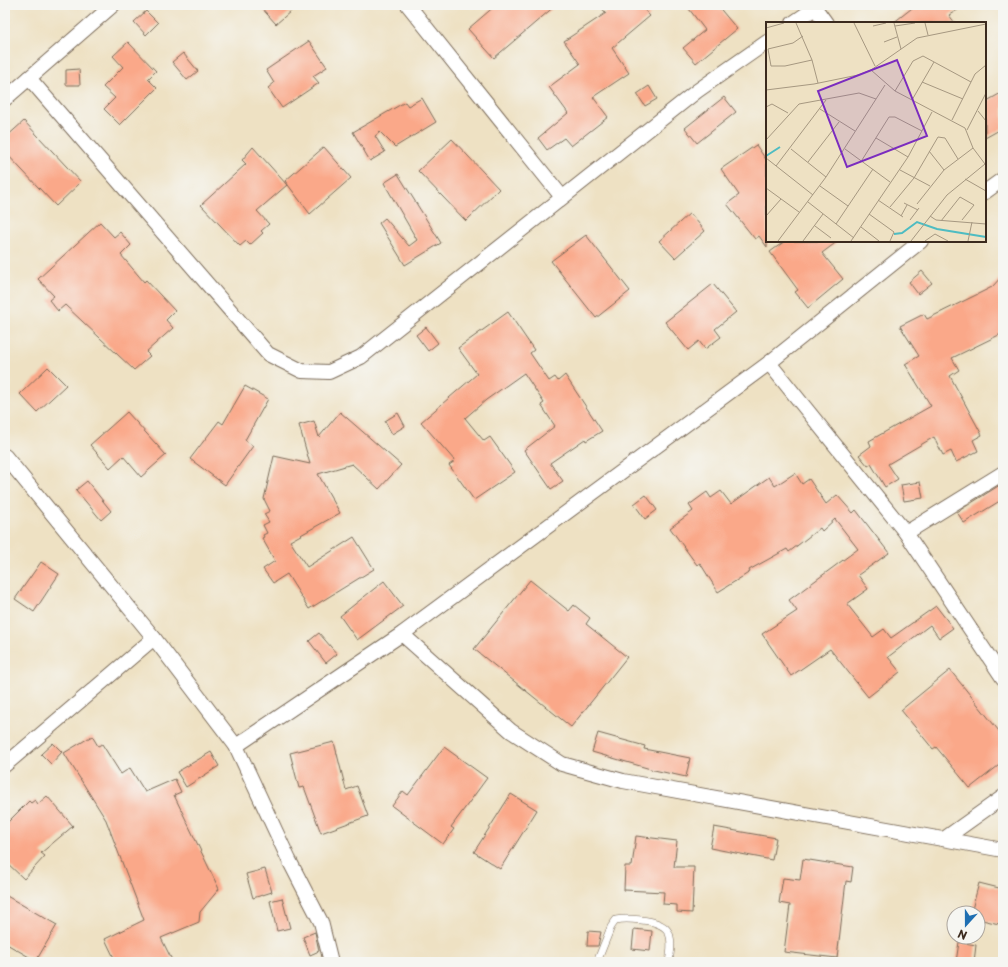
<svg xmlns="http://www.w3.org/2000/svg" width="1008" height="967" font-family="'Playpen Sans',sans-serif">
  <rect width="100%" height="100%" fill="#f6f6f2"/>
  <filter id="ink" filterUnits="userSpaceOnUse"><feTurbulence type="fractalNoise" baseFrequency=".025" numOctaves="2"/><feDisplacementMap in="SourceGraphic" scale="8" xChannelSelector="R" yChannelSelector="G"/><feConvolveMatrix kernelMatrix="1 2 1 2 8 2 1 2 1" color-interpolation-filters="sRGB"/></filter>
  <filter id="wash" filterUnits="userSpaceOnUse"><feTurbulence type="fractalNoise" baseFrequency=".012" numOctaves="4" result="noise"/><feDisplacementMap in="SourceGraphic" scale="16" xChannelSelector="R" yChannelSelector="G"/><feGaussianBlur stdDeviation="0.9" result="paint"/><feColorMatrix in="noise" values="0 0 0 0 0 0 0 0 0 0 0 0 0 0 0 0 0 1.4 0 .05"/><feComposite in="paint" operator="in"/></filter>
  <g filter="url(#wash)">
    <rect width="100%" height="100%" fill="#eee1c3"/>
    <g id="blocks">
      <!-- building -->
      <g fill="#faa889">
        <polygon points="259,5 298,5 276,24"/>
        <polygon points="496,5 556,5 494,58 468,29"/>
        <polygon points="599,5 640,5 650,16 612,48 629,73 593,97 608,117 571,146 564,138 547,150 538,138 568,113 549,87 580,64 564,41 606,13"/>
        <polygon points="686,5 717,5 737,29 696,63 683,48 705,30"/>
        <polygon points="916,5 966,5 949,15 955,23 893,23"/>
        <polygon points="146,11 158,23 146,35 134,22"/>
        <polygon points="309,41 327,67 313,76 319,83 282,108 268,88 274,83 266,70"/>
        <polygon points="128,42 156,71 148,79 157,88 120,125 104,109 115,98 103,87 123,67 113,56"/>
        <polygon points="183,53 198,71 187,80 172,62"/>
        <polygon points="79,69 80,85 66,85 66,70"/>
        <polygon points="649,86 657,99 645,106 637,94"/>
        <polygon points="1003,92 1003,128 985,138 985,102"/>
        <polygon points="724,97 736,112 697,143 685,128"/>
        <polygon points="422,98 436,122 395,147 380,132 375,136 385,152 370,161 353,132 405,102 408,106"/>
        <polygon points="24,121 81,182 56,206 5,152 5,138"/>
        <polygon points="452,139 499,189 466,221 418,171"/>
        <polygon points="756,145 767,161 767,247 759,236 755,239 727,204 739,195 721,169"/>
        <polygon points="253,147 287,185 257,211 269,224 261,231 263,233 250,245 246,241 240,246 201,205 246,164 242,160"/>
        <polygon points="324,147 351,178 310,214 285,181"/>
        <polygon points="398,174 441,243 405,265 379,223 385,218 409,246 417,240 384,183"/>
        <polygon points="690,213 705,231 675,258 659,241"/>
        <polygon points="100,222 114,237 120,232 131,245 121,255 144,282 146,280 175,311 166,320 173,328 146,352 150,356 134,370 65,305 58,311 49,300 54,296 38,279"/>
        <polygon points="586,235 630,291 596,318 551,261"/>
        <polygon points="785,241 838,241 822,253 843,279 808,308 795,292 798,290 770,252"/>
        <polygon points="922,271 932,283 918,294 909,282"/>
        <polygon points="1003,275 1003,333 952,358 959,370 950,376 982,435 973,440 978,451 956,462 951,451 943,455 934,437 888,464 898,479 885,487 871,464 868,466 859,455 871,446 869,441 931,406 905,364 919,356 900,326 924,314 927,319 974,296 992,287"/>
        <polygon points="713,284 736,312 715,329 721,337 705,349 699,341 688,350 665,322"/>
        <polygon points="508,312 534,350 530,353 549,381 555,377 558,381 565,375 602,431 586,441 585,439 550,463 563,481 551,489 524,450 555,426 541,405 544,403 524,373 486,400 465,418 484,441 490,437 515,472 474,500 449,465 455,461 421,422 477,374 458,348"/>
        <polygon points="426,327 438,343 428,351 416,335"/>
        <polygon points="48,367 66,385 37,412 20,394"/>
        <polygon points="245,386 268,399 245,440 253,446 225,485 190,459 219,421 223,424"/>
        <polygon points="127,412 166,455 141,477 123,456 110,468 90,445"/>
        <polygon points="340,412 401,465 379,489 352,464 318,474 340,513 290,541 307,567 354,537 374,569 309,609 287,574 273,583 263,569 275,561 262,538 264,537 263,535 267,533 263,525 269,522 264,514 270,511 264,499 274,456 310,464 299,425 314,421 319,437"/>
        <polygon points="398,413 405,426 392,434 385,421"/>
        <polygon points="795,473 802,484 809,479 826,504 837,495 853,513 856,510 889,553 858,575 868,589 847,604 873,637 884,629 891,638 936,606 953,628 939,638 930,625 888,657 900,672 868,697 830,649 791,676 762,634 797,611 789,600 858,549 835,519 822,531 820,528 789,552 787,549 749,570 750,572 718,592 700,563 697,565 670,528 693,511 689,505 707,492 711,498 721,491 731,504 769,477 775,486"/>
        <polygon points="87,481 111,511 101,520 76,490"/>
        <polygon points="920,482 923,498 904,501 901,485"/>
        <polygon points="1003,483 1003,499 964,523 957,512"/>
        <polygon points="646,495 657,510 645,519 634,504"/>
        <polygon points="41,562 59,574 34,612 15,599"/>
        <polygon points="530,580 569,611 574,605 590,618 586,624 627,657 571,727 474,649"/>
        <polygon points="384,581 403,606 357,640 340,616"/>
        <polygon points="319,633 337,654 326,663 309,641"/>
        <polygon points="950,670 1003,736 1003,762 970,788 936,747 933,749 901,710"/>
        <polygon points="598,733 645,746 644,749 690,758 686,777 654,770 592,752"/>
        <polygon points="92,736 98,746 102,744 121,774 130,768 145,792 175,779 181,792 174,795 219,889 200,912 199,922 161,938 173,962 116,962 105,939 144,920 106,820 64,753"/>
        <polygon points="334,742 346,790 357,786 368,816 321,833 304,787 299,788 290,753"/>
        <polygon points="53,743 62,752 51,764 41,754"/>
        <polygon points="444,747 487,778 451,827 454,829 443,844 392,806 403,791 408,795"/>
        <polygon points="211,752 219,766 186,787 177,772"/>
        <polygon points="511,794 537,810 500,869 474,852"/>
        <polygon points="47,796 73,826 41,853 45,856 24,879 5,861 5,825 29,801 31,803 35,800 38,804"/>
        <polygon points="714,827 776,838 772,860 710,848"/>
        <polygon points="636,836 677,841 674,867 694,867 692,913 677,912 677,905 663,904 664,892 624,890 625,866 632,866"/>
        <polygon points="803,859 853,867 851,882 846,881 837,958 784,952 790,905 779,903 783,878 800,880"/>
        <polygon points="265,869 272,892 253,898 246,874"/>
        <polygon points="979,883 1003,889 1003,906 999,924 978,919 978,913 971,913"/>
        <polygon points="5,895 57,925 36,961 5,943"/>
        <polygon points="282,898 290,928 277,931 270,901"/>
        <polygon points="634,929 652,931 650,951 632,949"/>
        <polygon points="588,931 601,932 598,946 587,946"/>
        <polygon points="315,932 319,951 310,955 303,937"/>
        <polygon points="959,942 976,945 974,962 956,962"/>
      </g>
    </g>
  </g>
  <g filter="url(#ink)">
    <use href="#blocks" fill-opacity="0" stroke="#7a6a58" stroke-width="1"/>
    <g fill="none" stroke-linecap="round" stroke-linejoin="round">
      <!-- service casing -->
      <g stroke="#7a6a58" stroke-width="8">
        <path id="service" d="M597,962L611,927L616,920C625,918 632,919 641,920C671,923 674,934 669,962"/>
      </g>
      <!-- minor casing -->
      <g stroke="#7a6a58" stroke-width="16">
        <g id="minor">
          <polyline points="408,5 562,197"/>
          <polyline points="813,5 826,23"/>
          <polyline points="793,23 815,8"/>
          <polyline points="29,78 268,354 302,371 329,372 361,357 697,91 767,42"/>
          <polyline points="5,99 113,5"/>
          <polyline points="985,192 1003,179"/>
          <polyline points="769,363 906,533 1003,678"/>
          <polyline points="5,456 154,638 236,746 289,860 321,922 331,962"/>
          <polyline points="906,533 1003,473"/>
          <polyline points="402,634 511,731 562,764 623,781 1003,850"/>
          <polyline points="236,746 402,634 769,363 921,241"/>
          <polyline points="5,765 154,638"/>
          <polyline points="944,839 1003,797"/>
        </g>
      </g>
      <!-- service -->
      <use href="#service" stroke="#fff" stroke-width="7"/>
      <!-- minor -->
      <use href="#minor" stroke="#fff" stroke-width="14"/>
    </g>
  </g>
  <!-- overview -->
  <g transform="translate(766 22)">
    <rect width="220" height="220" fill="#eee1c3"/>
    <path fill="none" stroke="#4ebcc2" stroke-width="2" d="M0,134L14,125M128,212L136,211L151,200L171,207L220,215"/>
    <path fill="none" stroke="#a69881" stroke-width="1" d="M30,1L46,38L52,61M88,1L109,44M128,1L135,27M159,1L162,13M107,4L120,1M129,4L149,1M0,6L18,1M37,14L27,21L2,27L5,44H19L46,38M118,20L131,15M105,48L129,69L199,106L207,126L219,142M156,60L197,77M0,68L48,62L92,53L105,48L151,16L220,2M129,69L147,39L157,34L205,60M146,78L168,40M0,85L6,82L22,91M54,87L89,109M212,89L220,99M186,98L209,52L220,43M201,108L220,71M110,116L142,135M0,118L33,82L93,71L110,77M25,127L60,155M79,127L124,160M163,129L178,148M0,136L47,173M96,138L123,95H129L156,109M42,140L73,100M10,144L60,78M134,148L164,164M199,157L220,169M54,164L82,184M0,166L33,190M112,178L137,195M42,180L88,216M138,181L152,188M151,182L178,148L207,126M124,185L148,156L172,115L179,116L192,137M103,192L128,210L124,219M0,194L15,177M135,194L141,183M164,194L170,198L220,202M144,198L153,186M175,199L194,175L208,183L196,198M70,202L107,147M49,204L65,216M95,205L113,219M12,219L60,155L119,63M37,219L57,192M85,219L142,135L166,90M145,219L181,173L219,142M159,219L169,212L182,219M202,219L206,200"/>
    <path fill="#7b2cbf" fill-opacity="0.15" stroke="#7b2cbf" stroke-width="2" d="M131,38L161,114L81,145L52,69Z"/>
    <rect width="220" height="220" fill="none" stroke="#3b2a1e" stroke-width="2"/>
  </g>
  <!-- margin -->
  <rect width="1008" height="967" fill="none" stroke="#f6f6f2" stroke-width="20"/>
  <!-- north arrow -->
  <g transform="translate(966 925) rotate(201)"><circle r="19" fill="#f6f6f2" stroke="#aba49d"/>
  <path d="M0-3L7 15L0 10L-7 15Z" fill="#1f6fb2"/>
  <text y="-6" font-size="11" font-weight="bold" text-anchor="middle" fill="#3b2a1e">N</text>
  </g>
</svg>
